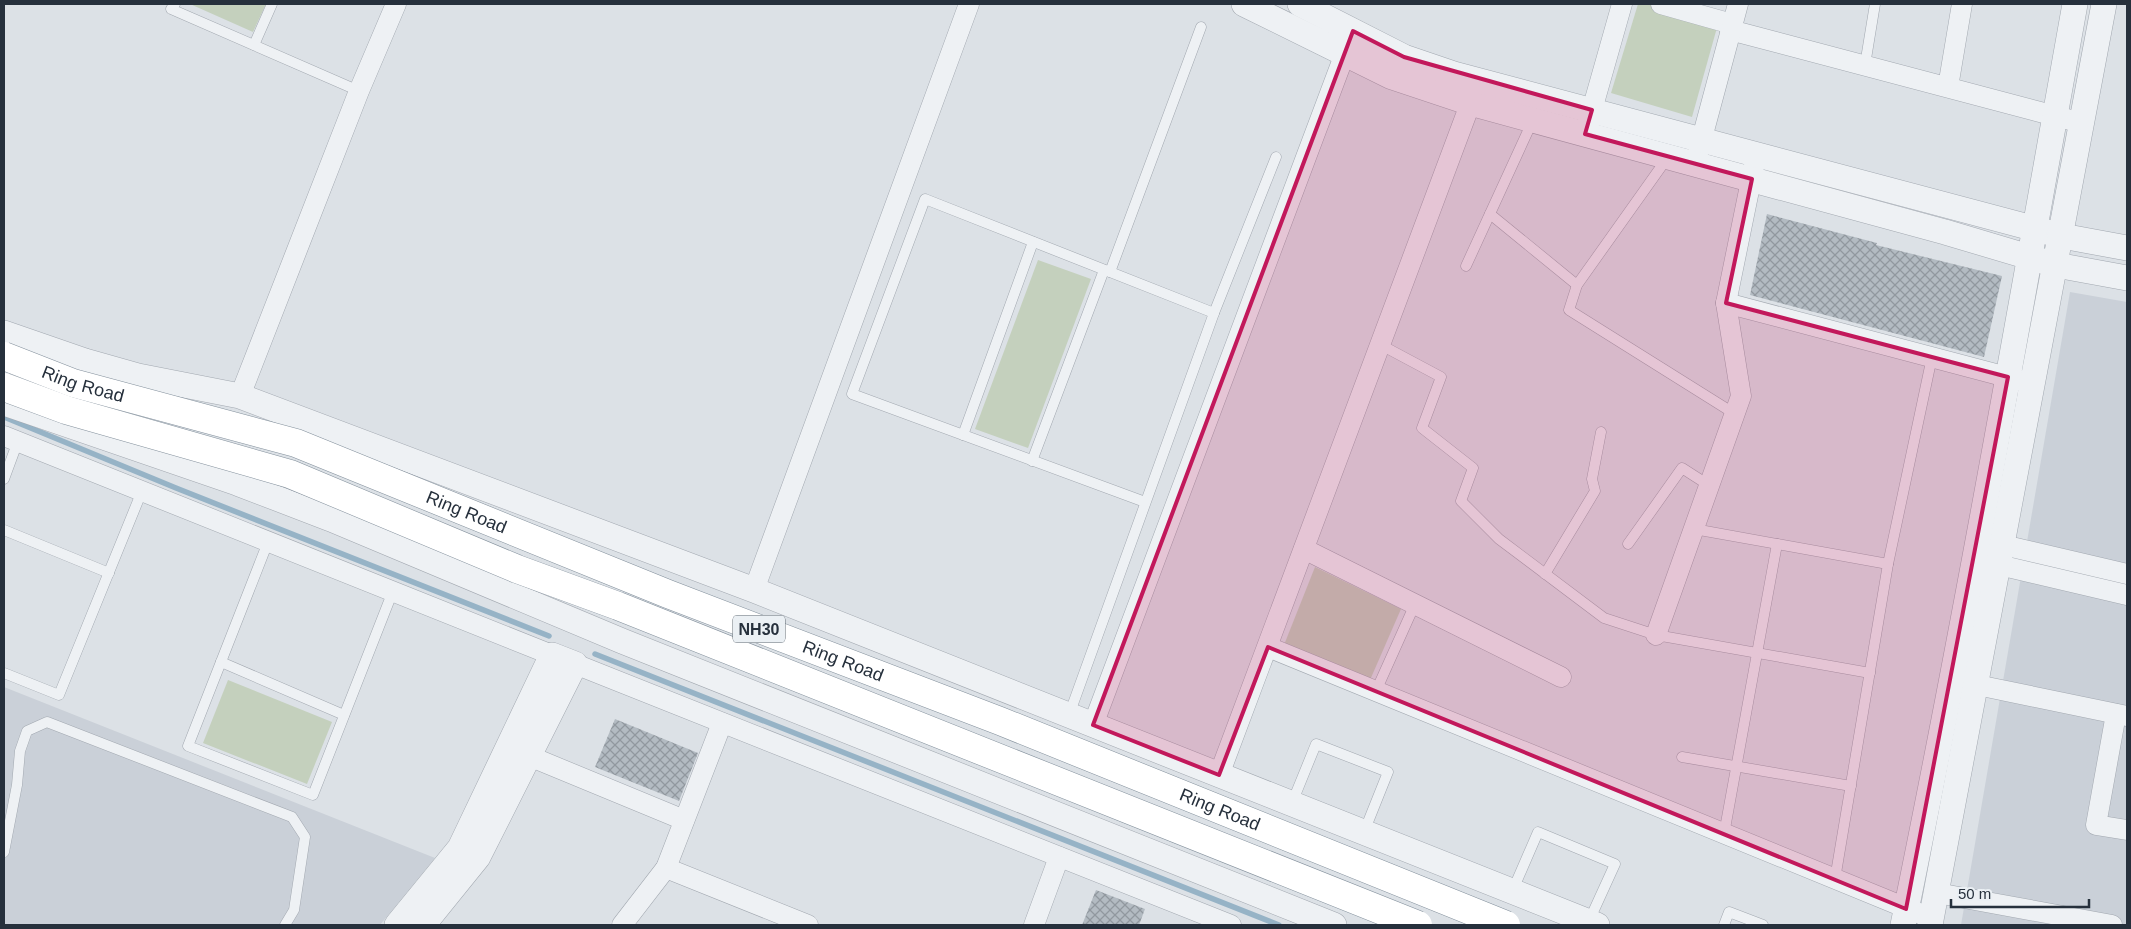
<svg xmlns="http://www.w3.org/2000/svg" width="2131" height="929" font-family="Helvetica,sans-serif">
  <defs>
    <pattern id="building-cross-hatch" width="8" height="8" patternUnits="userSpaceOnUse" patternTransform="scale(1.25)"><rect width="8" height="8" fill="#b3bbc2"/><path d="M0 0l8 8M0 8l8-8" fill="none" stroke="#91989f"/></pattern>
  </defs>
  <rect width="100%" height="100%" fill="#dce1e6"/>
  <!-- built -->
  <g fill="#cad0d8">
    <polygon points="2070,292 2127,302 2127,925 1961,925"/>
    <polygon points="4,687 435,858 380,925 4,925"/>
  </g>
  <!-- green -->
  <g fill="#c4d0bd">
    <polygon points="190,4 266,4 253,32"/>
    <polygon points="1638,4 1647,4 1718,24 1692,117 1611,93"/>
    <polygon points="1038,260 1091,279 1028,448 975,429"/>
    <polygon points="1315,567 1401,609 1370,680 1284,645"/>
    <polygon points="228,680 332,722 307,784 203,743"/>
  </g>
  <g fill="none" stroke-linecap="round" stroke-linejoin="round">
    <!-- stream -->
    <g stroke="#96b3c6" stroke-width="5.5">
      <polyline points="4,417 176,488 549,636"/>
      <polyline points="595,654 1279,925"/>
    </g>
  </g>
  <!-- building -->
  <g fill="url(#building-cross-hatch)">
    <polygon points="1767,214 1877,243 1876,245 2002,276 1984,357 1750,295"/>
    <polygon points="615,719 698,753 679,801 595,767"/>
    <polygon points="1096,890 1145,909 1139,925 1082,925"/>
  </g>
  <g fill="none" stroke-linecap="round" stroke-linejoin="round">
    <!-- service casing -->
    <g stroke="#a2a8b0" stroke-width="11">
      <g id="service">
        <polyline points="175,4 171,9 359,91"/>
        <polyline points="254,45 272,4"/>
        <polyline points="1865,65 1875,4"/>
        <polyline points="1668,157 1577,285 1569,310 1735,414"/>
        <polyline points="1490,214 1577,285"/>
        <polyline points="1466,266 1533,120"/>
        <polyline points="1110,272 1201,27"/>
        <polyline points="1381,345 1441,377 1422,428 1473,468 1461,501 1499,539 1604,618 1656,635 1870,673"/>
        <polyline points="963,435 1033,242"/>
        <polyline points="1032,461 1104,270"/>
        <polyline points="4,479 18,441"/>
        <polyline points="1145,502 852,394 925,199 1214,313"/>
        <polyline points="1694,529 1888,564"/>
        <polyline points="4,530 109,573"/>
        <polyline points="268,542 188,746 313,795 393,591"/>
        <polyline points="1628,544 1682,468 1710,486"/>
        <polyline points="1545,574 1595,491 1592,479 1601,432"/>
        <polyline points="221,662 344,715"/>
        <polyline points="4,673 59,695 142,491"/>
        <polyline points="1376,691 1415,604"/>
        <polyline points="1069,715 1214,313 1276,157"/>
        <polyline points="1682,757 1851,786"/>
        <polyline points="1292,803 1316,744 1388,772 1364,832"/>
        <polyline points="1724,834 1777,544"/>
        <polyline points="4,852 17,785 20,751 27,731 47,722 292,817 305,837 294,910 285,925"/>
        <polyline points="1835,879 1888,564 1932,357"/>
        <polyline points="1512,892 1538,832 1615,864 1589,921"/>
        <polyline points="1724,925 1729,912 1763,925"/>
      </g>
    </g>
    <!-- minor casing -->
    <g stroke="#a2a8b0" stroke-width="21">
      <g id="minor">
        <polyline points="1661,4 1732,24"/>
        <polyline points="1730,30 2082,123"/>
        <polyline points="1948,87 1962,4"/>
        <polyline points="1588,124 1622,4"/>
        <polyline points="1698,153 1738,4"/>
        <polyline points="1726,303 2022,381"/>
        <polyline points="240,396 359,91 396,4"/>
        <polyline points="4,436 552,655"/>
        <polyline points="2003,545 2127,574"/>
        <polyline points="1304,549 1561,677"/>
        <polyline points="1999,565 2127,595"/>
        <polyline points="754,590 969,4"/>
        <polyline points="1656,635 1741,396 1726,303 1754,166"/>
        <polyline points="1268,647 1921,914"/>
        <polyline points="575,664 1231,925"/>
        <polyline points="1977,685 2127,716"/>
        <polyline points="2116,714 2096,825 2127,830"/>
        <polyline points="1093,725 1350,40"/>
        <polyline points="529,756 684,820"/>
        <polyline points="1219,775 1475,91"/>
        <polyline points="666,868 808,925"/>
        <polyline points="1937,893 2112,925"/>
        <polyline points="622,925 666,868 722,723"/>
        <polyline points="1034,925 1059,857"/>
      </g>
    </g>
    <!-- tertiary casing -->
    <g stroke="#a2a8b0" stroke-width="26">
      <g id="tertiary">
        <polyline points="1244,4 1392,77 1470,103 1945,232 2056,265 2127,278"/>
        <polyline points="1300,4 1404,57 1454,74 2062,236 2127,248"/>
        <polyline points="4,333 85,361 138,376 240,396 754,590 1597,925"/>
        <polyline points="4,403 237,483 331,519 622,641 1334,925"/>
        <polyline points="397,925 460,848 552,655 575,664 478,857 423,925"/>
        <path d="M1903,925C1966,619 2020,311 2075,4"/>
        <polyline points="1930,925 2104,4"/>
      </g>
    </g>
    <!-- service -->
    <use href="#service" stroke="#eef1f4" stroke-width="10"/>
    <!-- minor -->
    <use href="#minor" stroke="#eef1f4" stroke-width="20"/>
    <!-- tertiary -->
    <use href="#tertiary" stroke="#eef1f4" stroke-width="25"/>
    <!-- trunk-bridge casing -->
    <g stroke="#83909c" stroke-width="29" stroke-linecap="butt">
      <g id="trunk-bridge">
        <path id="s1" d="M4,356L73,383L296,443L668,594L1000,721L1506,925"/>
        <polyline points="4,387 66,410 290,474 517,569 618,606 1418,925"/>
      </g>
    </g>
    <!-- trunk-bridge -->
    <use href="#trunk-bridge" stroke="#fff" stroke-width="28"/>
  </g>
  <!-- marked area -->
  <path fill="#c2185b" fill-opacity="0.2" stroke="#c2185b" stroke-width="4" stroke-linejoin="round" d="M1353,31L1404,57L1592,110L1585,134L1752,179L1726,303L2008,377L1906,909L1268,647L1219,775L1093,725Z"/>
  <g text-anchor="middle" stroke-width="4" stroke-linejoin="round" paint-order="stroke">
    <!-- shield labels -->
    <rect fill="#ebf0f4" stroke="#616a73" stroke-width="1" x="733" y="615.5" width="52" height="27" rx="4"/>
    <g font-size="16" font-weight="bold" fill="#26303c">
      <text x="759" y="635">NH30</text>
    </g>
    <!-- street labels -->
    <g font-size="18" fill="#26303c" stroke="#ebf0f4">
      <text dy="6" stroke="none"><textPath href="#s1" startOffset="84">Ring Road</textPath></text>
      <text dy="6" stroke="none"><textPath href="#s1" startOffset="489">Ring Road</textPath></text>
      <text dy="6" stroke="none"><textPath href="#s1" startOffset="894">Ring Road</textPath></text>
      <text dy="6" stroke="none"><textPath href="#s1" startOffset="1299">Ring Road</textPath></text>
    </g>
  </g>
  <!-- border -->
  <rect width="2131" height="929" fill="none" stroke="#26303c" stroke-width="10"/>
  <!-- scale -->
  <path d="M1951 899v8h138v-8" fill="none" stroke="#26303c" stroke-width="2.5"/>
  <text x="1958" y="899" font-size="15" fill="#26303c" stroke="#ebf0f4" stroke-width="4" paint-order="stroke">50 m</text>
</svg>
